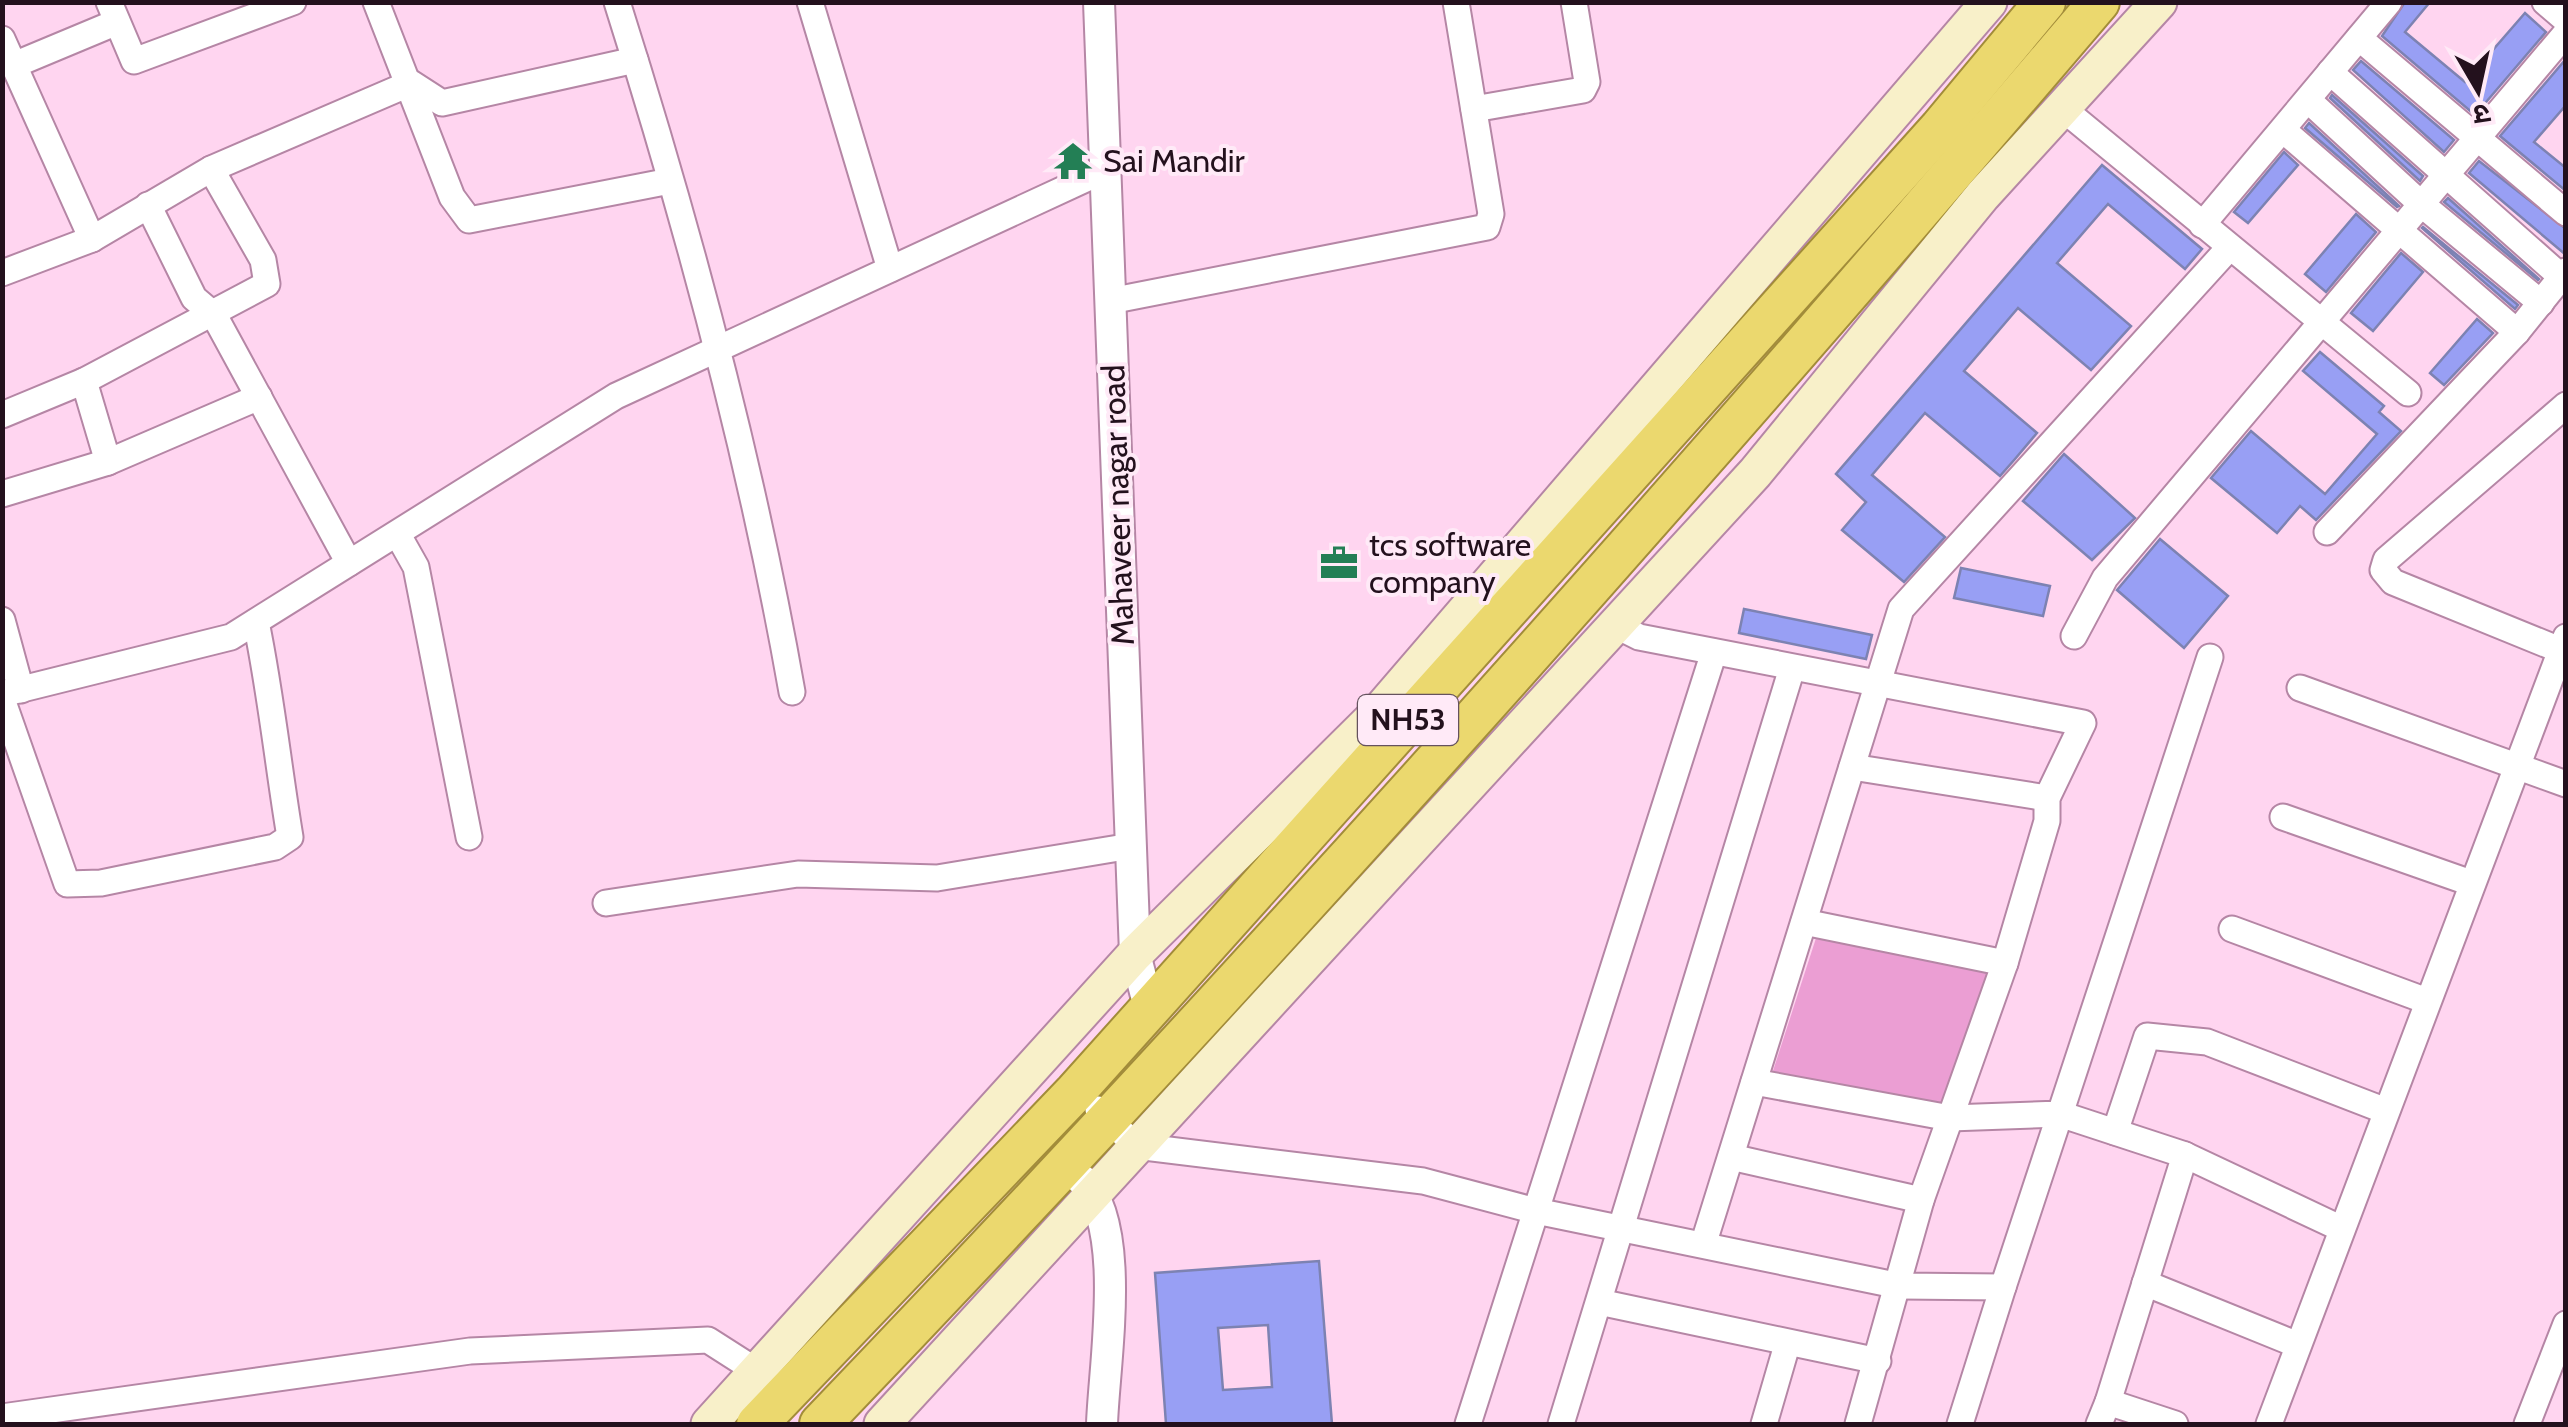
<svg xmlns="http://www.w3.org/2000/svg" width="2568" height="1427" font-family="Cabin,'Noto Sans Devanagari',sans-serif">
  <rect width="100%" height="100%" fill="#ffd5f0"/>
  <!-- green -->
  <polygon fill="#eb9ed3" points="1818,932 1993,971 1948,1118 1771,1077"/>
  <!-- building -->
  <g fill="#989ff4" stroke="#7d82b2" stroke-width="2.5" fill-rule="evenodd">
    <polygon points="2405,2 2430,2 2405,32 2465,82 2525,13 2546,32 2475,115 2382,36"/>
    <polygon points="2566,59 2566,105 2534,142 2566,168 2566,191 2500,136"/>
    <polygon points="2361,61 2454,140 2444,152 2353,70"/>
    <polygon points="2332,95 2423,176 2420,181 2330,98"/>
    <polygon points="2309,123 2399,206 2397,207 2305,128"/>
    <polygon points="2284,152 2298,165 2248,223 2234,212"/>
    <polygon points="2479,161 2566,229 2566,255 2469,173"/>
    <polygon points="2102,165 2202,249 2185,269 2108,204 2057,263 2131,326 2091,370 2018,308 1964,371 2037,433 2015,459 2000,476 1925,413 1872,475 1945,537 1904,582 1842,530 1866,502 1836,474"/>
    <polygon points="2448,198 2539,279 2538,280 2444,202"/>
    <polygon points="2356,214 2376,232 2326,292 2305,274"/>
    <polygon points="2423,227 2518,305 2515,309 2422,228"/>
    <polygon points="2401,253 2423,272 2373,331 2351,313"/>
    <polygon points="2477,319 2493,333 2444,385 2430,373"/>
    <polygon points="2320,352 2384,406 2379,412 2401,431 2316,520 2300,506 2277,533 2211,478 2251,431 2325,494 2377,434 2303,371"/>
    <polygon points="2064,454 2135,518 2092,560 2023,501"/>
    <polygon points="2160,539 2228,596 2184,648 2117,590"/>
    <polygon points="1961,568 2050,586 2043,616 1954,598"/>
    <polygon points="1744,609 1872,635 1866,659 1739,633"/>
    <path d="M1319,1261L1332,1424H1166L1155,1273ZM1268,1325L1272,1387L1223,1390L1218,1328Z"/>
  </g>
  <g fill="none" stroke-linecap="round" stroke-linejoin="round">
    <!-- minor casing -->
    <g stroke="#b586a5" stroke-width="29">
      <g id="minor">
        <polyline points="109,2 134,61 293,2"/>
        <polyline points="376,2 452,197 469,220 670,181"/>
        <path d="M617,2C689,229 751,459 792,692"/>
        <polyline points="810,2 890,269"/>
        <polyline points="2545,2 2566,20"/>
        <polyline points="2359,38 2566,213"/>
        <polyline points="2,39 92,239"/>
        <polyline points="14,65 117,22"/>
        <polyline points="2330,72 2566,281"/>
        <polyline points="2308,100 2420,203 2541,303"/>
        <polyline points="2062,108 2408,393"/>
        <polyline points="1474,109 1583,90 1587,82 1574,2"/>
        <polyline points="2283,130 2517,332"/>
        <polyline points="148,205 194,298 214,315 349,563"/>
        <polyline points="2202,225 2389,2"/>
        <polyline points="2,273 92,239 211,169 411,83 442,103 635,60"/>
        <polyline points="1110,301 1487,227 1491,214 1456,2"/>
        <polyline points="84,381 108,462"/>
        <polyline points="2,415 84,381 267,284 263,260 211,169"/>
        <polyline points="2,494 108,462 259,397"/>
        <polyline points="2327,532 2517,332 2566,271"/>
        <polyline points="398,535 416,567 469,837"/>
        <polyline points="2,620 21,690"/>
        <polyline points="1615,625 1639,637 2083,723 2047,798 2047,821 2005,963 1921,1200 1858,1424"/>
        <polyline points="2074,636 2105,578 2566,33"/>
        <polyline points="2560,650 2393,582 2383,570 2386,560 2566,405"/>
        <polyline points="2300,688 2566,784"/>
        <polyline points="2,694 231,637 616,396 1105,170"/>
        <path d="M2,699L67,884L101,883L275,847L290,837C278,765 271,694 256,622"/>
        <polyline points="1852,767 2047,798"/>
        <polyline points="2283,817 2471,883"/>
        <polyline points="606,903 798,874 937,878 1131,846"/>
        <polyline points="1804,922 2005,963"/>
        <polyline points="2232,929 2427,1001"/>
        <polyline points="1754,1082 1950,1118 2060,1114 2210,657"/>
        <polyline points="1098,1109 1136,1146 1423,1181 1536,1211 1900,1286 2003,1287 2060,1114 2185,1155 2108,1402"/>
        <polyline points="2115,1132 2147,1036 2207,1042 2386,1111"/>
        <polyline points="2185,1155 2342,1229"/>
        <polyline points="1731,1157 1921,1200"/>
        <polyline points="1704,1242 1901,609 2229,248"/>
        <polyline points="2145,1283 2298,1345"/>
        <polyline points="1599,1302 1878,1361"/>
        <polyline points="2,1417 470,1351 708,1340 758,1372"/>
        <polyline points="1468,1424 1714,652"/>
        <polyline points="1561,1424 1792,668"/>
        <polyline points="1764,1424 1787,1345"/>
        <polyline points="1960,1424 2003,1287"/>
        <polyline points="2099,1424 2108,1402 2175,1424"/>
        <polyline points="2269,1424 2566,637"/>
        <polyline points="2527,1424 2566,1324"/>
      </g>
    </g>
    <!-- tertiary casing -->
    <g stroke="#b586a5" stroke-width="34">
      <g id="tertiary">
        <polyline points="1099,2 1135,954 1149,1007"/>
        <path d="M1082,1180C1128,1225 1104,1363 1102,1424"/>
      </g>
    </g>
    <!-- secondary casing -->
    <g stroke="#b586a5" stroke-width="39">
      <g id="secondary">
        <polyline points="709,1424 1135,954 1375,716 1989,2"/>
        <polyline points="882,1424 1755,473 1983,195 2159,2"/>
      </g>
    </g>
    <!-- trunk casing -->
    <g stroke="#a28c3a" stroke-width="44">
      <g id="trunk">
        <polyline points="757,1424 1075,1092 1940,128 2045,2"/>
        <path d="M820,1424C1262,964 1685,488 2099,2"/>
      </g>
    </g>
    <!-- minor -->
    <use href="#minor" stroke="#fff" stroke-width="25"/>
    <!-- tertiary -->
    <use href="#tertiary" stroke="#fff" stroke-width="30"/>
    <!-- secondary -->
    <use href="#secondary" stroke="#f8f0c9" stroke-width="35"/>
    <!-- trunk -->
    <use href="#trunk" stroke="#ebd86e" stroke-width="40"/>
  </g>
  <!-- icons -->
  <defs>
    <g id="temple-bare" transform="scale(3)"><path d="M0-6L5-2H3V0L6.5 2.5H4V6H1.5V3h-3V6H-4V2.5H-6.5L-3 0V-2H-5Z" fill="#237f55" stroke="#ffeaf7" stroke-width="2.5" paint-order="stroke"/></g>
    <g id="office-bare" transform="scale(3)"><path d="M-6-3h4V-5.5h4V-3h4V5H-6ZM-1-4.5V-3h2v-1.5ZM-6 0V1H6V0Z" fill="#237f55" stroke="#ffeaf7" stroke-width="2.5" paint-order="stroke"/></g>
  </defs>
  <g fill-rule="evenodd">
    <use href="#temple-bare" x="1073" y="161"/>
    <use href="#office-bare" x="1339" y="563"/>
  </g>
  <g text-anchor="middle" stroke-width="8" stroke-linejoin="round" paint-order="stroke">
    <!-- shield labels -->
    <rect fill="#ffeaf7" stroke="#65525e" stroke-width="2.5" x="1358" y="695" width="100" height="50" rx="8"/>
    <g font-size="30" font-weight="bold" fill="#23111d">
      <text x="1408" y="730">NH53</text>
    </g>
    <!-- poi labels -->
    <g font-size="32" fill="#23111d" stroke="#ffeaf7" text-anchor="start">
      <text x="1103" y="172">Sai Mandir</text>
      <text x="1369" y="556">tcs software<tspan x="1369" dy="37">company</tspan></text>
    </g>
    <!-- street labels -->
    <g font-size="32" fill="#23111d" stroke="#ffeaf7">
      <text transform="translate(1118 505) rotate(-92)" y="11">Mahaveer nagar road</text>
    </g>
  </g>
  <!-- border -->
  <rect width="2568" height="1427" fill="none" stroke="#23111d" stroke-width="10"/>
  <!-- north arrow -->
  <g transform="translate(2478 90) rotate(171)" stroke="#ffeaf7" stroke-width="8" paint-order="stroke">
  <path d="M0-8L18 38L0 25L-18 38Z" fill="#23111d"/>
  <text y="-15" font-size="28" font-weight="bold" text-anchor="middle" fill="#23111d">उ</text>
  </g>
</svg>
